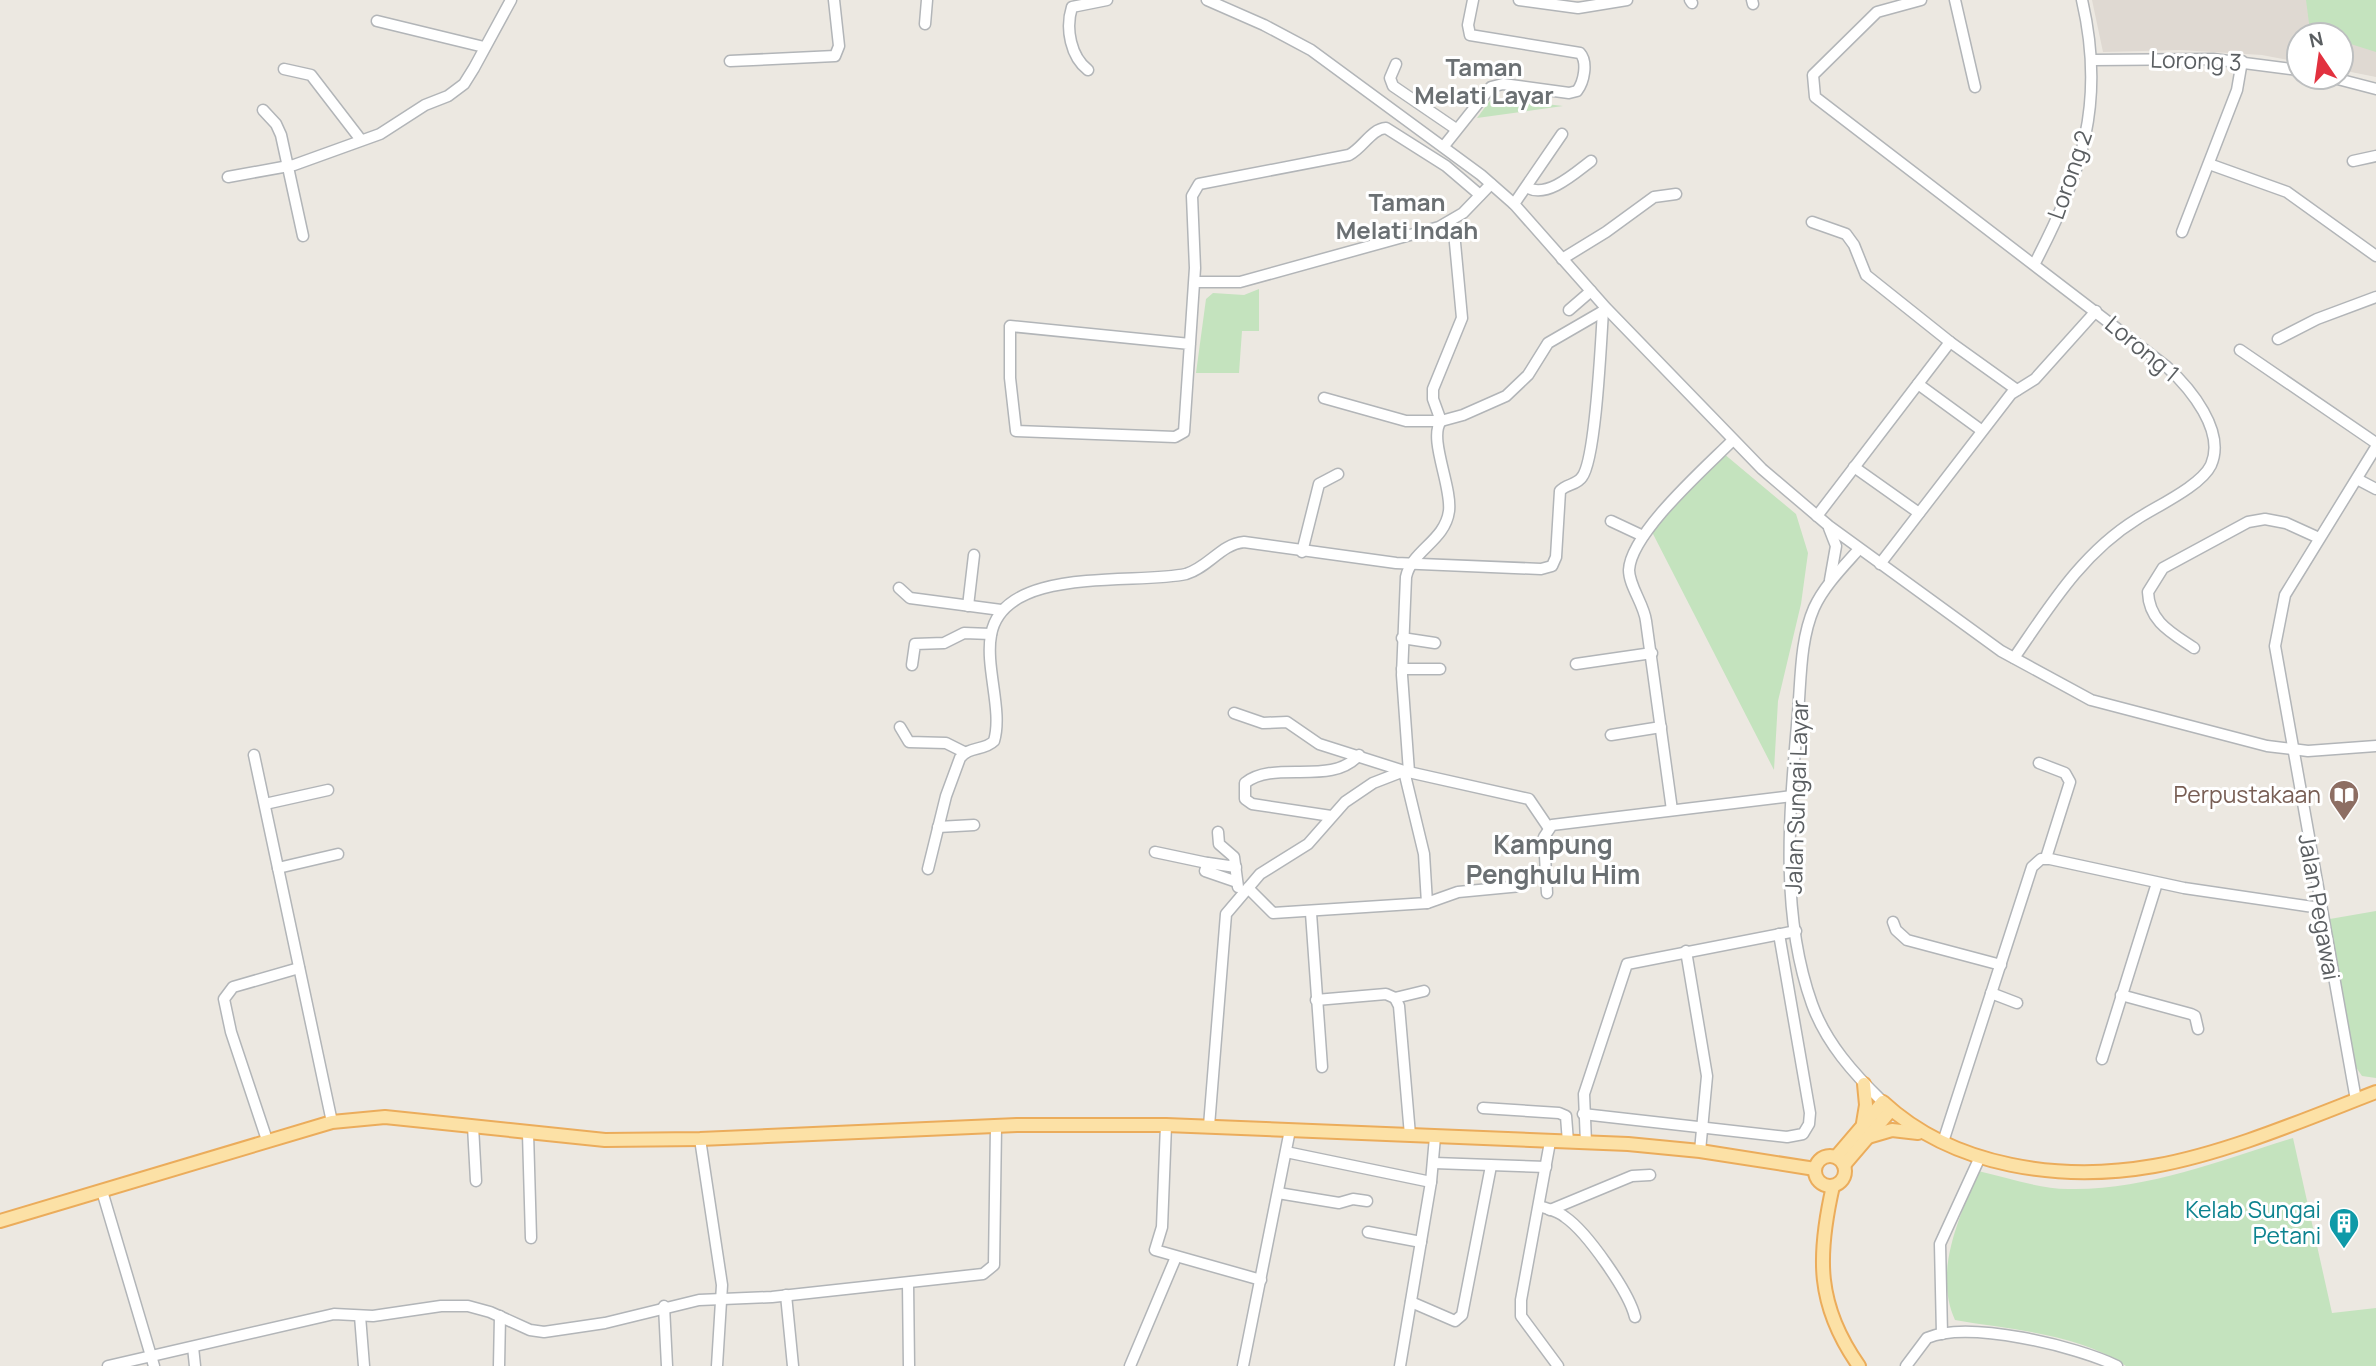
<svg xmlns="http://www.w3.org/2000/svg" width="2376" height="1366" font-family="Manrope,sans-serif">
  <rect width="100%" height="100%" fill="#ece8e1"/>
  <!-- education -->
  <polygon fill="#dfd9d2" points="2092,0 2376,0 2376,77 2341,70 2341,35 2299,35 2299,62 2262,55 2180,50 2103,52"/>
  <!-- green -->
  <g fill="#c4e3be">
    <polygon points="2306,0 2376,0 2376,52 2341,41 2341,35 2310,31"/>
    <polygon points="1492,98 1563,106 1477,118"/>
    <polygon points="1259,289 1259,331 1242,331 1239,373 1196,373 1206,299 1213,293 1244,295"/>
    <polygon points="1723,453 1796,514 1808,553 1801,604 1778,701 1774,770 1652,532 1681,495"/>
    <polygon points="2376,911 2376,1078 2362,1076 2353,1063 2324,920"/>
    <path d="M2293,1138L2332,1313L2376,1308V1366H2126C2077,1333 2012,1330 1955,1320C1933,1271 1960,1217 1978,1171C2006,1177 2039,1189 2068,1189C2145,1191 2221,1160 2293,1138Z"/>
  </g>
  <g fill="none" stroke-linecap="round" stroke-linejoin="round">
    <!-- minor casing -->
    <g stroke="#b2b5b8" stroke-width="13">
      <g id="minor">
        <polyline points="1207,0 1264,25 1311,50 1481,175 1514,204 1606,308 1762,469 1829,526 2001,651 2091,700 2267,746 2308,751 2376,746"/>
        <polyline points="1519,0 1578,8 1627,0"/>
        <polyline points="1690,0 1692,3"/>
        <polyline points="1752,0 1753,4"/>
        <path d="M1921,0L1877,12L1813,75L1815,97L2167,367C2190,388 2226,431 2211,465C2201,486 2157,506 2137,519C2082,553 2050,606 2014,658"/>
        <polyline points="1955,0 1975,87"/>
        <polyline points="377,21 484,47"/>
        <polyline points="925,24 927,0"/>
        <polyline points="2093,60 2213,59 2299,70"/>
        <polyline points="730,61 835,56 839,46 834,0"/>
        <polyline points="1396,64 1390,78 1393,86 1456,129"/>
        <polyline points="284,69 311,75 361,140"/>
        <path d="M1088,70C1071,57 1065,29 1072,7L1107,0"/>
        <polyline points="2330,77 2376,89"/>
        <polyline points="263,110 276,124 281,135 303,236"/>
        <path d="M1444,146L1491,87L1503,84L1569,93L1577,91C1584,82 1588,62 1580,53L1470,35L1468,25L1473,0"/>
        <polyline points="2353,161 2376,156"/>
        <polyline points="2209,164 2287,192 2376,256"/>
        <polyline points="228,177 294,165 380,134 425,105 448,96 464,84 474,68 511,0"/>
        <path d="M1528,188C1548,198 1575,173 1591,161"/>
        <polyline points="1514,204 1562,134"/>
        <polyline points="1812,222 1846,234 1854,245 1866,275 1950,342 2017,390"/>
        <polyline points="2182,232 2237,90 2242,61"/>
        <polyline points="1562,259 1606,232 1654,197 1676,194"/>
        <path d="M2035,263C2082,172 2106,103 2082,0"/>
        <polyline points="1195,282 1240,282 1439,227 1463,213 1491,184"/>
        <polyline points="1569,310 1591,291"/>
        <polyline points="2278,339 2317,319 2376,297"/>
        <path d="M1190,344L1010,326V378L1016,431L1175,437L1184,432L1195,268L1192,196L1199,184L1349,155C1363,148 1371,129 1386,128L1446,166L1480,195"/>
        <polyline points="2240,350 2376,443"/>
        <polyline points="1918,384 1981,430"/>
        <polyline points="1324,398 1406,421 1441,421 1463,415 1506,396 1528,375 1548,343 1605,310"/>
        <polyline points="1441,421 1433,399 1433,389 1462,318 1454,232 1449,223"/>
        <polyline points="1854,467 1919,513"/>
        <polyline points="2357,479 2376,489"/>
        <polyline points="1817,516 1950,342"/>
        <polyline points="1611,521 1643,536"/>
        <polyline points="1829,528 1836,546 1830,580"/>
        <path d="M1859,549C1843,567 1824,586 1814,608C1800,640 1801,679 1798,713C1790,808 1779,912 1812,1004C1826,1043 1854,1074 1883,1102"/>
        <polyline points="1302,552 1319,484 1338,474"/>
        <polyline points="1880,564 2011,394 2035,379 2096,311"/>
        <polyline points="899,588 910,598 1001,610"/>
        <polyline points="968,606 974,555"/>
        <polyline points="1402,638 1435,643"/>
        <path d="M2194,648C2172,633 2149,622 2148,592L2163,568L2248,522L2265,519L2286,523L2319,538"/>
        <polyline points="1576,664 1652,653"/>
        <polyline points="912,665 915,644 944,643 964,633 991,634"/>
        <polyline points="1402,669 1440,669"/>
        <polyline points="1234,713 1263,723 1287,722 1319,744 1404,771 1529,799 1548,827"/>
        <polyline points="900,727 909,742 946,743 964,752"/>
        <polyline points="1611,735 1661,727"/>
        <polyline points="254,755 332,1122"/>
        <polyline points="2039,763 2065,773 2070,782 2046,858"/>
        <path d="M1409,772L1402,675L1406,577C1412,550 1445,541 1449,511C1452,486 1428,438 1441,421"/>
        <polyline points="265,804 328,790"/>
        <path d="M1672,810L1646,621C1644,604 1629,586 1629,570C1631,533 1705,468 1732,441"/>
        <path d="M1331,816L1252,804L1245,799V783C1275,759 1331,787 1359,755"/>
        <polyline points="938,827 974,825"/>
        <polyline points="1218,832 1219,844 1234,857 1238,887"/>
        <polyline points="1155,852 1207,863"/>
        <polyline points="1236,867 1208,863 1205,871 1237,882"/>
        <polyline points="278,868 338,854"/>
        <path d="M928,869L946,796L960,758C969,746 984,751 994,741C1003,711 985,667 991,635C1003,565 1135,585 1186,574C1209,567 1221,544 1244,542L1396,563L1541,569L1552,566L1556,557L1560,491C1566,484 1577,485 1582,477C1596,459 1601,340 1603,311"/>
        <polyline points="1248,888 1273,913 1427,903 1424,854 1404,771"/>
        <polyline points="1547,893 1544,837 1552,825 1792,796"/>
        <polyline points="1427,903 1458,892 1521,886"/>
        <polyline points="1311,913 1322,1067"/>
        <polyline points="1893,922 1896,930 1907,940 2001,965"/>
        <polyline points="1686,951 1707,1076 1700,1151"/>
        <polyline points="1991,993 2017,1003"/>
        <polyline points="2121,995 2191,1014 2195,1016 2198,1029"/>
        <polyline points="1395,998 1399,1006 1410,1135"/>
        <polyline points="1316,1000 1386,994 1395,998 1424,991"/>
        <polyline points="2102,1059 2157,883"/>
        <polyline points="2356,1100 2275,646 2285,595 2376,447"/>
        <polyline points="1483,1108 1559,1113 1566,1116 1568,1142"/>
        <polyline points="1583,1114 1787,1137 1803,1134 1809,1124 1810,1113 1779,934"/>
        <polyline points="1166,1125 1162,1227 1155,1250 1261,1280"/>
        <polyline points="473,1126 476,1181"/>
        <polyline points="1209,1126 1226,914 1260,874 1308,844 1345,802 1373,783 1404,771"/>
        <polyline points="528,1133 531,1238"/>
        <polyline points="700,1139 722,1285 717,1366"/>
        <polyline points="267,1140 231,1032 224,999 233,987 299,968"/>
        <polyline points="1550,1142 1521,1300 1521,1316 1558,1366"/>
        <polyline points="1943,1142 2032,867 2041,859 2050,859 2184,888 2320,908"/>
        <polyline points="1586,1143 1584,1094 1627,964 1796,931"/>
        <polyline points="1286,1152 1431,1182"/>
        <polyline points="1434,1163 1546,1167"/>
        <polyline points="102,1191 154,1366"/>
        <polyline points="1278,1193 1339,1203 1353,1199 1367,1201"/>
        <path d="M1539,1206C1548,1209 1558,1211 1565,1217C1587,1232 1629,1292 1635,1317"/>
        <polyline points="1550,1210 1632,1176 1650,1175"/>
        <polyline points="1368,1232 1421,1242"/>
        <polyline points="908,1283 909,1366"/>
        <polyline points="786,1295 793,1366"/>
        <polyline points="1411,1302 1455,1321 1462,1315 1491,1166"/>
        <polyline points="664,1306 667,1366"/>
        <polyline points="360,1316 364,1366"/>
        <polyline points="1942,1334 1940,1244 1980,1157"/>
        <polyline points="193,1347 195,1366"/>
        <polyline points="108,1366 334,1314 373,1316 441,1306 468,1306 490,1312 530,1330 544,1332 605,1323 699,1300 772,1297 983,1274 994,1265 996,1126"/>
        <polyline points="499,1366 500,1316"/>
        <polyline points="1130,1366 1176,1257"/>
        <polyline points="1243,1366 1290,1130"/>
        <polyline points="1400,1366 1431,1182 1435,1137"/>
        <path d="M1906,1366L1927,1338C1968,1320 2076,1346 2117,1366"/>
      </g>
    </g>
    <!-- major casing -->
    <g stroke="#ebac5b" stroke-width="16">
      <g id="major">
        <polyline points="1863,1123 1866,1105 1864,1084"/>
        <polyline points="1868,1137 1892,1130 1918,1133"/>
        <circle cx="1830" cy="1171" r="15"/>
        <path d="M1836,1157L1883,1102C1954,1168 2062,1182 2154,1166C2227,1153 2306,1119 2376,1092"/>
        <polyline points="1844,1165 1891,1110"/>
        <path d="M1833,1186C1817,1256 1816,1305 1859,1366"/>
        <polyline points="0,1221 332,1122 385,1117 605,1140 700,1139 1017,1125 1166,1125 1628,1144 1700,1151 1815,1169"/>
      </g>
    </g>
    <!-- minor -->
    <use href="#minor" stroke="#fff" stroke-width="10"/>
    <!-- major -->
    <use href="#major" stroke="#fce1a6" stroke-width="12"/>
  </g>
  <!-- icons -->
  <defs>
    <g id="library-pin" transform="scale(1.575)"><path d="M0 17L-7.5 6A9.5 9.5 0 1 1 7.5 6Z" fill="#8d6e63" stroke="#fff"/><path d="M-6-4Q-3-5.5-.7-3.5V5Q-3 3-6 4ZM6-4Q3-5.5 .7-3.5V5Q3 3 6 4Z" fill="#fff"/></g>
    <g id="building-pin" transform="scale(1.575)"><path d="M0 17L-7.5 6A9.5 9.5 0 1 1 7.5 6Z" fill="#0f9aa8" stroke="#fff"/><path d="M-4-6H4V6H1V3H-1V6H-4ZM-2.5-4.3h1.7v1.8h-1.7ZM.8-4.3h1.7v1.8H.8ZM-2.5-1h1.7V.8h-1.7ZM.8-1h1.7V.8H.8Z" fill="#fff"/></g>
  </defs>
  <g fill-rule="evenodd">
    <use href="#library-pin" x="2344" y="795"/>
    <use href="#building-pin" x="2344" y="1223"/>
  </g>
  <g text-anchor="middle" stroke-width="6" stroke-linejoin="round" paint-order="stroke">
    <!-- street labels -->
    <g font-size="23" fill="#5a5e61" stroke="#fff">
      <text transform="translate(2196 61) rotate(2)" y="8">Lorong 3</text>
      <text transform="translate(2070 175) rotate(-71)" y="8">Lorong 2</text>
      <text transform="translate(2142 349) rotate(40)" y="8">Lorong 1</text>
      <text transform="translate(1797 797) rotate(-88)" y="8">Jalan Sungai Layar</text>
      <text transform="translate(2319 907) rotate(80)" y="8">Jalan Pegawai</text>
    </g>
    <!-- education labels -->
    <g font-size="23" fill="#785e54" stroke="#fff" text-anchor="end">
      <text x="2321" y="803">Perpustakaan</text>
    </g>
    <!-- culture labels -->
    <g font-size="23" fill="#0d838f" stroke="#fff" text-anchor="end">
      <text x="2321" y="1218">Kelab Sungai<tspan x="2321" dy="26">Petani</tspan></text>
    </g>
    <!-- neighbourhood labels -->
    <g font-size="24" font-weight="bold" fill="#6b7073" stroke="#fff">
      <text x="1484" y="76">Taman<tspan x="1484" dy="28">Melati Layar</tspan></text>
      <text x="1407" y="211">Taman<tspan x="1407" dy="28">Melati Indah</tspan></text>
    </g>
    <!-- quarter labels -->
    <g font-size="26" font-weight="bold" fill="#6b7073" stroke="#fff">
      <text x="1553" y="854">Kampung<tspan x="1553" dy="30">Penghulu Him</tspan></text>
    </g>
  </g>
  <!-- north arrow -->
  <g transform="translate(2320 56) rotate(347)"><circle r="33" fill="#ffffff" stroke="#bdbfc0" stroke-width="2"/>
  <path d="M0-5L12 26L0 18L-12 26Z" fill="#e2313f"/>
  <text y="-10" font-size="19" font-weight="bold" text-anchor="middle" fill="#5a5e61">N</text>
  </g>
</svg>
